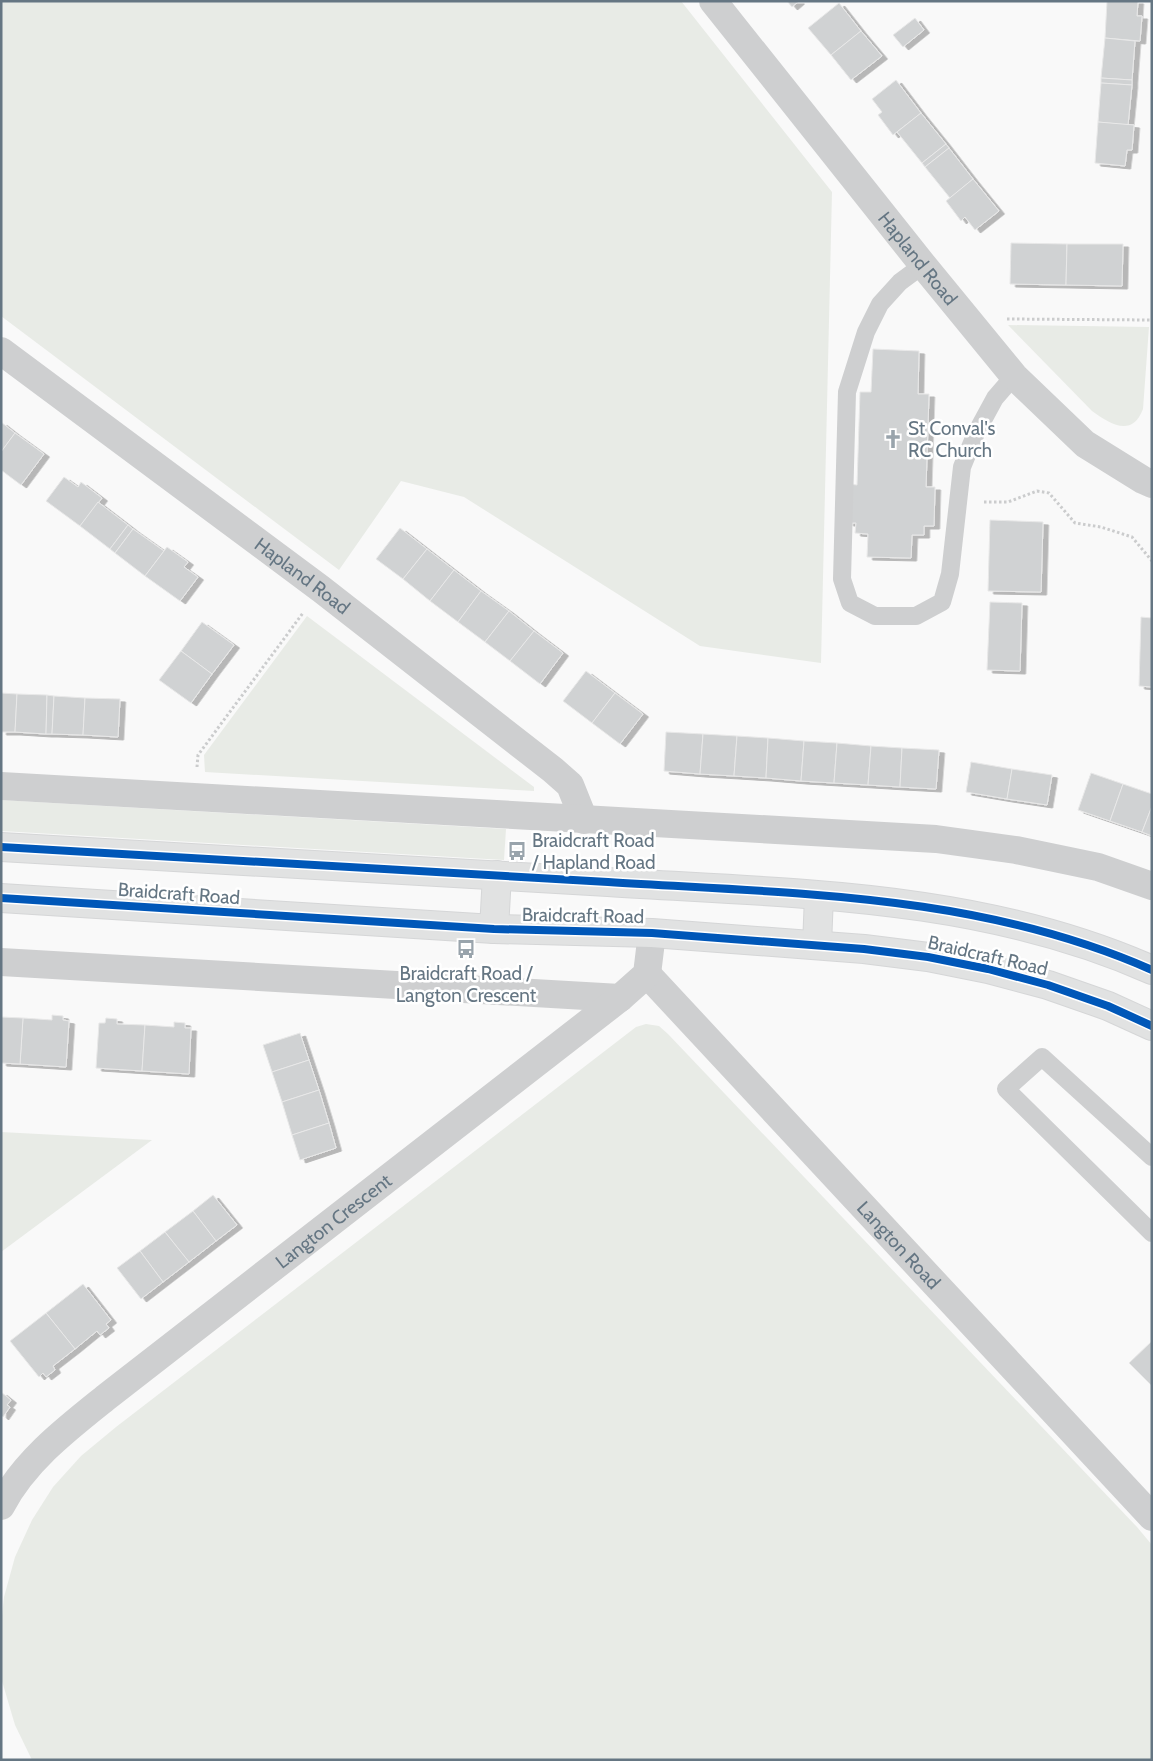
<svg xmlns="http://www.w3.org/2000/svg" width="1153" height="1761" font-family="Cabin,sans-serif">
  <defs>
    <filter id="shadow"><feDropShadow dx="5.5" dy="3" stdDeviation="0" flood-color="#0004"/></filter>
  </defs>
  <rect width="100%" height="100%" fill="#f9f9f9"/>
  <!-- green -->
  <g fill="#e8ebe6">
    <polygon points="1,1 681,1 832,192 821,663 700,646 464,497 401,481 339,570 1,316"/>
    <path d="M1008,325L1149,327L1143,409C1132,438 1110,424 1092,411Z"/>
    <polygon points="307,616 534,787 534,791 205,772 204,755"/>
    <polygon points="1,800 506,829 504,860 1,831"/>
    <polygon points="646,1024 659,1026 668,1034 1137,1527 1152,1545 1152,1760 32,1760 15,1725 2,1681 1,1625 4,1597 15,1557 32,1520 53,1487 81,1456 116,1427 636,1027"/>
    <polygon points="1,1132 152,1140 1,1252"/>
  </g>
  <!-- building -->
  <g fill="#d0d2d3" stroke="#e8e8e8" filter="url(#shadow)">
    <polygon points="787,1 799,1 792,7"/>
    <polygon points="1107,1 1138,1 1137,16 1142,16 1140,41 1105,38"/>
    <polygon points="839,3 861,31 831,55 808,28"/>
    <polygon points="915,18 924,30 903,47 893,35"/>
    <polygon points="861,31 882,56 851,80 831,55"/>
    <polygon points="1105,38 1135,41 1132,80 1101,78"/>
    <polygon points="1101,78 1132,80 1132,85 1101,83"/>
    <polygon points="896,80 921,113 893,135 878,115 882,112 872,99"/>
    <polygon points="1101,83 1132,85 1128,125 1098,122"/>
    <polygon points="921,113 946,144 922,163 897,132"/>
    <polygon points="1098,122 1134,125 1132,150 1127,150 1125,166 1095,163"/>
    <polygon points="946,144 949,148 925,167 922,163"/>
    <polygon points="949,148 973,179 950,198 925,167"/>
    <polygon points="973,179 999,211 975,230 965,217 961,221 946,201"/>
    <polygon points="1011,243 1067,244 1066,285 1010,284"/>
    <polygon points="1067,244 1123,244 1122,286 1066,285"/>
    <polygon points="873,349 919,351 918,394 929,394 926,487 935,487 934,526 924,526 924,535 912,535 911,558 867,557 868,534 855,533 856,523 848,523 849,484 857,485 860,392 871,392"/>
    <polygon points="1,422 15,433 1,452"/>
    <polygon points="15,433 44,454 21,485 1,470 1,452"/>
    <polygon points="64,477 78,487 81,482 102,498 80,526 46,501"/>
    <polygon points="98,502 128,525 110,549 80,526"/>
    <polygon points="990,520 1043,522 1041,592 988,591"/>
    <polygon points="128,525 133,529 115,553 110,549"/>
    <polygon points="400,528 427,549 403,579 376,559"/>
    <polygon points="133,529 164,551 145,576 115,553"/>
    <polygon points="167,547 188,562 184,567 198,577 180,601 145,576"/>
    <polygon points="427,549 454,570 430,601 403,579"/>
    <polygon points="454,570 481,591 458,622 430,601"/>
    <polygon points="481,591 509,611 485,642 458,622"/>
    <polygon points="990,602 1022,603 1020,671 987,670"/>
    <polygon points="509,611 534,631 510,661 485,642"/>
    <polygon points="1141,617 1152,618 1152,687 1139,686"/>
    <polygon points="202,622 234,645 212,674 181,651"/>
    <polygon points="534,631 563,653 540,684 510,661"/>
    <polygon points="181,651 212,674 191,703 159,680"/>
    <polygon points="586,671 615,693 592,723 563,701"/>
    <polygon points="1,693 17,694 15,732 1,732"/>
    <polygon points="615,693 643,714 620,744 592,723"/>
    <polygon points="17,694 47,695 46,734 15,732"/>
    <polygon points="47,695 54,696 52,734 46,734"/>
    <polygon points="54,696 85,698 83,735 52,734"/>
    <polygon points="85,698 120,699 118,737 83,735"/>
    <polygon points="666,732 703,734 700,774 664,771"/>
    <polygon points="703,734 737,736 734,776 700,774"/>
    <polygon points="737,736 768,738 766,778 734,776"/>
    <polygon points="768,738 804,741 801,781 766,778"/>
    <polygon points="804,741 837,743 834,783 801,781"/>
    <polygon points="837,743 871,746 868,785 834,783"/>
    <polygon points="871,746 902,748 900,787 868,785"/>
    <polygon points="902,748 939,750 936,789 900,787"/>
    <polygon points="971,762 1012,769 1007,799 966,792"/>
    <polygon points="1012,769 1052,775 1047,805 1007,799"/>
    <polygon points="1091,773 1123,784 1110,821 1078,810"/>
    <polygon points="1123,784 1152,794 1152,806 1142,832 1110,821"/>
    <polygon points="1152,806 1152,836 1142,832"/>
    <polygon points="52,1015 63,1016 63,1020 69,1021 66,1067 20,1064 23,1018 52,1020"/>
    <polygon points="1,1017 23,1018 20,1064 1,1063"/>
    <polygon points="106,1018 117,1019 117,1024 145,1025 142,1071 96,1068 99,1023 105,1023"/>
    <polygon points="174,1022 185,1023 185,1028 191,1028 189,1074 142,1071 145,1025 174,1027"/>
    <polygon points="300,1033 309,1060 272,1072 263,1045"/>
    <polygon points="309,1060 319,1090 282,1102 272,1072"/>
    <polygon points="319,1090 329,1123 292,1135 282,1102"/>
    <polygon points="329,1123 336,1148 300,1160 292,1135"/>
    <polygon points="213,1195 237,1225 216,1241 193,1211"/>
    <polygon points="193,1211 216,1241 189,1262 165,1232"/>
    <polygon points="165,1232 189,1262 163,1282 140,1251"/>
    <polygon points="140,1251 163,1282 141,1299 117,1268"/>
    <polygon points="83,1284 111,1320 106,1324 109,1328 100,1335 97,1331 75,1349 46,1313"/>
    <polygon points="46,1313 75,1349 53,1366 55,1370 46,1377 43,1373 39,1377 10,1341"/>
    <polygon points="1152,1341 1152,1386 1129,1363"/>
    <polygon points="1,1392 11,1400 7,1405 10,1407 3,1417 1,1415"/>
  </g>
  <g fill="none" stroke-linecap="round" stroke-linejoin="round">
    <!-- secondary casing -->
    <g stroke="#d5d6d7" stroke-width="30">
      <g id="secondary">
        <path d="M1,847C203,858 405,870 608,882C794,894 978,893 1152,970"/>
        <polyline points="1,898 494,929 652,933 864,949 928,957 988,969 1048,985 1108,1006 1152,1026"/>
        <polyline points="494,929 497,875"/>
        <polyline points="817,945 819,896"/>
      </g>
    </g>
    <!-- path -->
    <g stroke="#cbcccd" stroke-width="3" stroke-dasharray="2.5 2.5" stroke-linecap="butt">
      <polyline points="1007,319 1152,320"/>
      <polyline points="984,502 1008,502 1037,491 1049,493 1075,523 1101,527 1132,537 1152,561"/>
      <polyline points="197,767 198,755 303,613"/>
    </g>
    <!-- lane -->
    <g stroke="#cecfd0" stroke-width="18">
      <polyline points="923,265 900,282 880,304 866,332 847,392 842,579 850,603 875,616 916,616 942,602 950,574 962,467 976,433 995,398 1014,376"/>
      <polyline points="1152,1157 1042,1057 1006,1089 1152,1233"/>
    </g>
    <!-- street -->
    <g stroke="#cecfd0" stroke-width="28">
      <path id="s1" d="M713,1L923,265L1014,376L1085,444L1143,480L1152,484"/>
      <path id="s2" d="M1,351L321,589L553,770L570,785L584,820"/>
      <polyline points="1,786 936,839 1016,850 1098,867 1152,886"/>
      <polyline points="1,962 620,998"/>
      <path id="s3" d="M647,974L1152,1517"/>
      <path id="s4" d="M1,1506C25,1460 69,1427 109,1395L620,998L647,974L652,933"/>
    </g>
    <!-- secondary -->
    <use href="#secondary" stroke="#e1e2e2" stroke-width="28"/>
    <!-- cycleway casing -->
    <g stroke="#fff" stroke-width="11">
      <g id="cycleway">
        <path d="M1,847C203,858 405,870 608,882C794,894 978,893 1152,970"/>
        <polyline points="1,898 494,929 652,933 864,949 928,957 988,969 1048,985 1108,1006 1152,1026"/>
      </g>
    </g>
    <!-- cycleway -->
    <use href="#cycleway" stroke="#0057b8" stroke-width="8"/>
  </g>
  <!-- icons -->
  <defs>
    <g id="church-bare" transform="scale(1.5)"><path d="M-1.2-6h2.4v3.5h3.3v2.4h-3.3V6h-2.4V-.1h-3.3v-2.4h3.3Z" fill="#99a4ac" stroke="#fff" stroke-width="2.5" paint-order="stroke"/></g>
    <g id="bus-bare" transform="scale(1.5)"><path d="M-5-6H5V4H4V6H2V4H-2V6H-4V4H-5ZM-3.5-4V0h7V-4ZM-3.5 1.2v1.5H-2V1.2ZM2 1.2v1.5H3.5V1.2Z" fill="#99a4ac" stroke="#fff" stroke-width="2.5" paint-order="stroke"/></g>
  </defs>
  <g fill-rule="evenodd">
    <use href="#church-bare" x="893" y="439"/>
    <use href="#bus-bare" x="517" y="851"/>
    <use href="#bus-bare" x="466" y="949"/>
  </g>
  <g text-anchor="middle" stroke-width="5" stroke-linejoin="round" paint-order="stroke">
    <!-- street labels -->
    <g font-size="19" fill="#657683" stroke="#fff">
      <text dy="7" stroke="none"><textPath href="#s1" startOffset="329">Hapland Road</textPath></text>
      <text dy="7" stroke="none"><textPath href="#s2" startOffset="376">Hapland Road</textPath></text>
      <text transform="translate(179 893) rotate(4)" y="7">Braidcraft Road</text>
      <text transform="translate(583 915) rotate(1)" y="7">Braidcraft Road</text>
      <text transform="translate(988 955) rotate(13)" y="7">Braidcraft Road</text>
      <text dy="7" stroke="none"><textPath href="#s4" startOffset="440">Langton Crescent</textPath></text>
      <text dy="7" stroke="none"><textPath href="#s3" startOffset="370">Langton Road</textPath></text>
    </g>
    <!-- poi labels -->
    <g font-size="19" fill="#657683" stroke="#fff" text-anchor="start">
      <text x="908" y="435">St Conval's<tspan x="908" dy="22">RC Church</tspan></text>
      <text x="532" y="847">Braidcraft Road<tspan x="532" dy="22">/ Hapland Road</tspan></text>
      <text x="466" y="980" text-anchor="middle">Braidcraft Road /<tspan x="466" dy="22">Langton Crescent</tspan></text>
    </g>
  </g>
  <!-- border -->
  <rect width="1153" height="1761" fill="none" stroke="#657683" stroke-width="5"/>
</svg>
